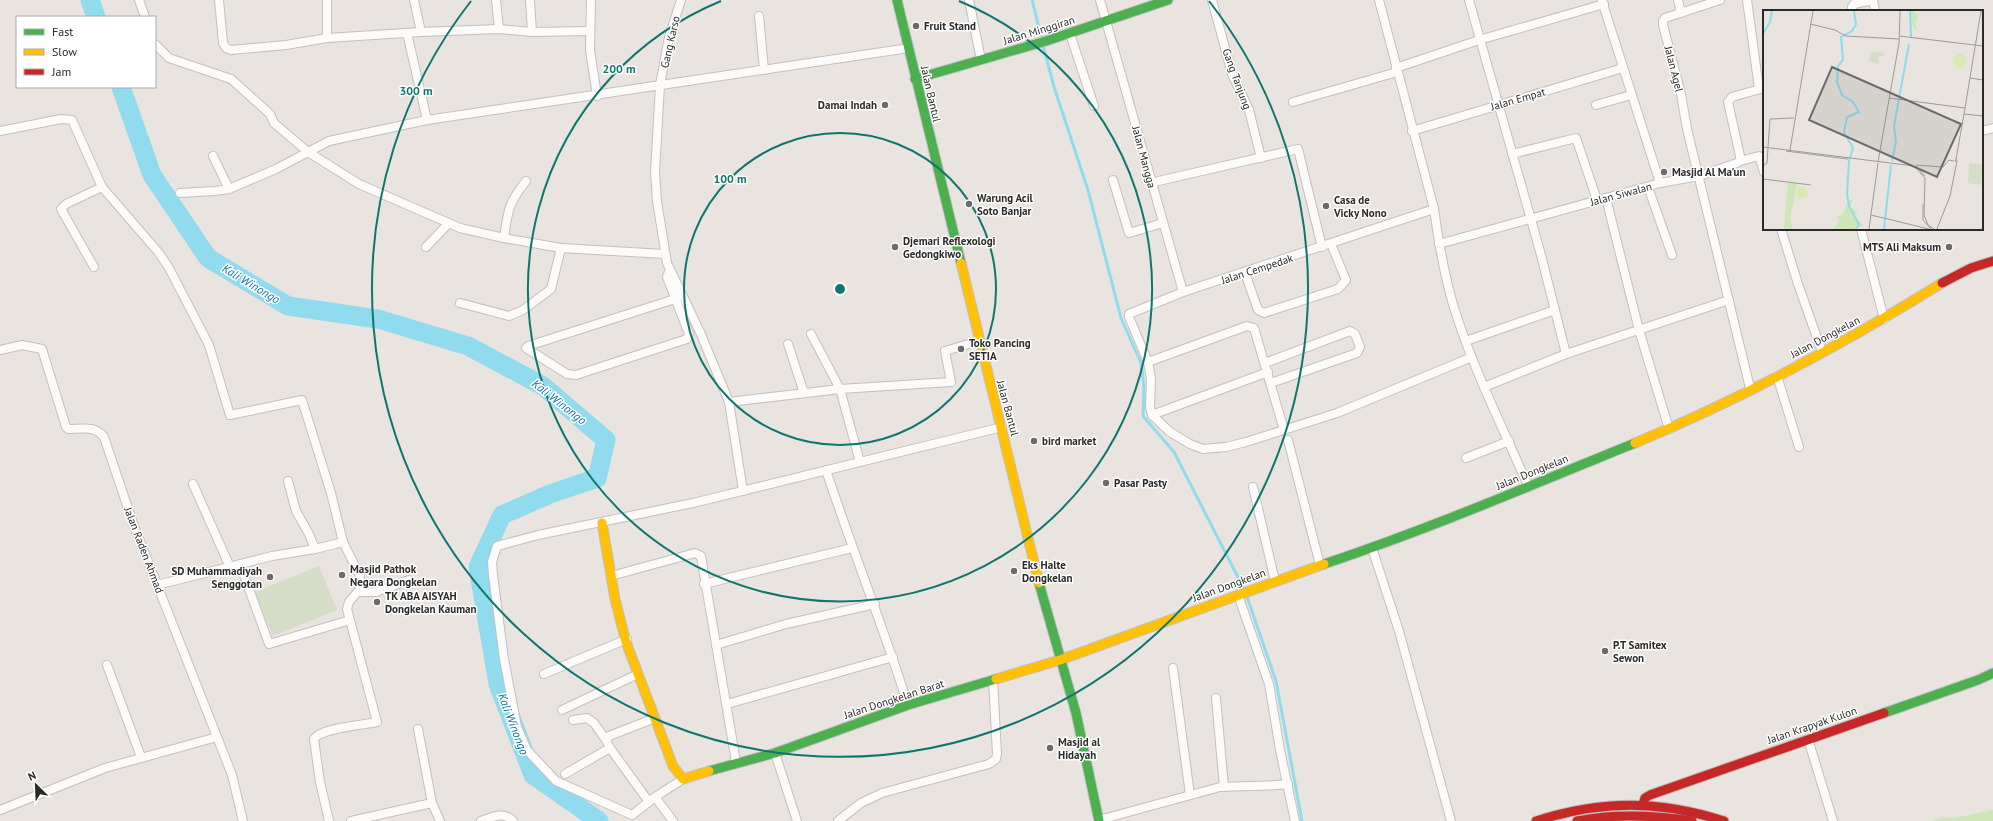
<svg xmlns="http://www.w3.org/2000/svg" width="1993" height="821" font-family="'PT Sans',sans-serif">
  <rect width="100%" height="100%" fill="#e9e4df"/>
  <!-- green -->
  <polygon fill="#cde5b7" points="1993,810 1993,821 1931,821 1943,817 1954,818"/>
  <!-- cemetery -->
  <polygon fill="#d6ddc6" points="319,566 337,610 273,636 255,592"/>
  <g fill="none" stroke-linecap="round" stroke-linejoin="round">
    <!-- stream -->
    <g stroke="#90dbed" stroke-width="3">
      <polyline points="1032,0 1042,40"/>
      <polyline points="1043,45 1054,87 1088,190 1121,318 1141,363 1144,387 1143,416 1174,452 1244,589"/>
      <polyline points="1246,594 1276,681 1302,821"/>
    </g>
    <!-- river -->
    <g stroke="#90dbed" stroke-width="19">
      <polyline points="90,0 96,17"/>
      <polyline points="121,87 152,175 208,258 288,306 378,319 468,346 543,386 606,440 597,478 550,494 502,515 478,567 498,684 533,775 599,821"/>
    </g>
    <!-- street casing -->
    <g stroke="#c2c0c1" stroke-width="10">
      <g id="street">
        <polyline points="139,0 145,17"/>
        <polyline points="219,0 223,43 226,48 231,50 286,45 327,38 421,32 499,29 532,32 530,0"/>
        <polyline points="327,0 327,38"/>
        <polyline points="414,0 421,32"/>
        <polyline points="496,0 499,29"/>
        <polyline points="591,0 590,50 597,96"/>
        <polyline points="681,0 669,37 660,85 655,172 657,201 667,263 700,332 729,402 743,491"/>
        <polyline points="969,0 981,60"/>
        <polyline points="1100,0 1183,292"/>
        <polyline points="1212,0 1232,74 1249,110 1261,158"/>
        <path d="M1379,0L1434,209C1439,245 1445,282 1457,317C1476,375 1504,430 1528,486"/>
        <polyline points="1469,0 1541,255 1566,354"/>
        <polyline points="1678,0 1681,13"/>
        <polyline points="1720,0 1665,18 1663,21 1663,25 1681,94 1687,129 1750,388"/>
        <polyline points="1747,0 1759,89"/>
        <polyline points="1873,0 1875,11"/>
        <polyline points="1602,1 1660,183"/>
        <polyline points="1852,11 1852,7 1854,4 1873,0"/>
        <polyline points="759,16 764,70"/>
        <polyline points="532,32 589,31"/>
        <polyline points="407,33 427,120"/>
        <polyline points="1070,34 1094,106"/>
        <polyline points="155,44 169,58 231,79 270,114 274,123 308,152 359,184 460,228 504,238 561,248 665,254"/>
        <polyline points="1396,68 1479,40 1604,4"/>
        <polyline points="1293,102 1397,72"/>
        <polyline points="1596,105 1631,95"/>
        <path d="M0,131L61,119L72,120L102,187L159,253L169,268L209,345L230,415L302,400L331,493L343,542L360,576V589L349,602L347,609L377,722C363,725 321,728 314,739L320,782L329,821"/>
        <polyline points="1412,131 1623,68"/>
        <polyline points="1982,131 1993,128"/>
        <polyline points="1512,154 1576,138 1597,200"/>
        <polyline points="213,156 229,189"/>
        <polyline points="1740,161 1759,156 1764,172"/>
        <polyline points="1113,180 1129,233 1163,223"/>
        <polyline points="1150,183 1298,149 1322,247"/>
        <polyline points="1648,187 1672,255"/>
        <polyline points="180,193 215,191 229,189 276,169 329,141 427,120 909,48"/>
        <polyline points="1606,198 1639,330 1669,429"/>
        <polyline points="1434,209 1183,292 1129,314 1129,317 1148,362 1151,379 1150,407 1152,415 1170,432 1190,444 1203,449 1226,447 1246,442 1337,413 1472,357"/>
        <polyline points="1781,229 1798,284 1822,352"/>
        <polyline points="1861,229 1884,319"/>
        <path d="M504,238C508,210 508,204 526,181"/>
        <polyline points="1439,244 1660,183 1699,176 1737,163 1740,161 1740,156 1728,102 1732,97 1764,88"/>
        <polyline points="426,247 449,223"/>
        <polyline points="94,267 61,209 66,204 102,187"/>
        <polyline points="669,272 667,277 689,334 687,339 576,375 567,374 526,348 528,346 675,299"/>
        <polyline points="1245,273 1258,310 1264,313 1338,289 1346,280 1331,244"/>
        <polyline points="460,303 509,316 523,310 551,289 561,248"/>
        <polyline points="811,334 840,389 860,462"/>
        <polyline points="1466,341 1555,310"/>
        <polyline points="788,344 804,393"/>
        <path d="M0,350L22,345L42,349L66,427L68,429C81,429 95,425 104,437L134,526L232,775L243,821"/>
        <polyline points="1148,362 1247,326 1254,328 1284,430"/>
        <polyline points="1265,363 1350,331 1355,334 1360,347 1357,353 1271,383"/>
        <polyline points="1777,376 1799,447"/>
        <polyline points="1484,387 1566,354 1729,300"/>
        <polyline points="729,402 840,389 951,382 945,351 979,341"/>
        <polyline points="1152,415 1268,372"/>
        <polyline points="1288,440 1320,565"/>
        <polyline points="1466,458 1509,441"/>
        <path d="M826,470C852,549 883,626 908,705"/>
        <polyline points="288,481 296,511 309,534 315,549"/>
        <polyline points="193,484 230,567"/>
        <polyline points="1253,487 1275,581"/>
        <polyline points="1372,548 1399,631 1451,821"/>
        <polyline points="240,564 269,644 350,620"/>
        <polyline points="611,576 695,553 701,556 736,762"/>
        <polyline points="704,584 852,548"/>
        <polyline points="157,585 272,556 315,549 343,542"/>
        <polyline points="359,592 376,592 409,580"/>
        <polyline points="1238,595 1269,684 1280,750 1295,821"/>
        <polyline points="716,645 786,624 875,604"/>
        <polyline points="107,665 141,757"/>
        <polyline points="1173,668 1190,795"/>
        <polyline points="544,674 627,639"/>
        <polyline points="1216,698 1224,787"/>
        <polyline points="727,704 893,657"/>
        <polyline points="562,710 638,674"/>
        <polyline points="573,720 587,718 594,723 606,740"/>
        <polyline points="418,729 432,803 440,821"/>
        <polyline points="1808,739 1833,821"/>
        <polyline points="775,753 797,821"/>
        <polyline points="565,774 610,748"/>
        <polyline points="683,779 655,797 632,815 556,781 527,750 517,727 504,659 493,575 492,562 497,546 538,535 693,503 1002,427"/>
        <polyline points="655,797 673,821"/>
        <polyline points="649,802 610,748 606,740 609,736 655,718"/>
        <polyline points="0,810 105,768 217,737"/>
        <path d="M1099,820L1220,787C1243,785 1265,787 1288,784"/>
        <polyline points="351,821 432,803"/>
        <path d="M481,821C492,817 504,811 513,821"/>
        <polyline points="838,821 861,803 882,793 989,764 996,759 997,754 993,680"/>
      </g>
    </g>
    <!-- fast casing -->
    <g stroke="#c2c0c1" stroke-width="11">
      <g id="fast">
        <polyline points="897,0 961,263"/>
        <polyline points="915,79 1046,41 1168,0"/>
        <path d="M1324,564C1429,529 1532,485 1635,443"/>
        <polyline points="1039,583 1076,713 1099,821"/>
        <polyline points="1884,713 1978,680 1993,673"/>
        <polyline points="709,771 775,753 908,705 996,679"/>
      </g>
    </g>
    <!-- slow casing -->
    <g stroke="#c2c0c1" stroke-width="11">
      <g id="slow">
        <polyline points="961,263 1039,583"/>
        <path d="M1635,443C1741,399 1845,343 1942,283"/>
        <polyline points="602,523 615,599 626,642 673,766 683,779 709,771"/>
        <polyline points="996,679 1060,660 1324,564"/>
      </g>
    </g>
    <!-- jam casing -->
    <g stroke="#c2c0c1" stroke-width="11">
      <g id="jam">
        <polyline points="1942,283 1971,268 1993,261"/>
        <polyline points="1643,804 1645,798 1650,795 1884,713"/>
        <path d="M1536,821C1602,800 1658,800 1724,821"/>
        <path d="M1577,821C1616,813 1653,815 1692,821"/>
      </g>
    </g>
    <!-- street -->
    <use href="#street" stroke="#fcfbfa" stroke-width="8"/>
    <!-- fast -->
    <use href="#fast" stroke="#4caf50" stroke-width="9"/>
    <!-- slow -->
    <use href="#slow" stroke="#ffc107" stroke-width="9"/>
    <!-- jam -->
    <use href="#jam" stroke="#c62828" stroke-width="9"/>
  </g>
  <!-- distance rings -->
  <g fill="none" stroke="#0f766e" stroke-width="2">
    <circle cx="840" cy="289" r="156"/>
    <path d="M959 1A312 312 0 1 1 721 1"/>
    <path d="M1209 1A468 468 0 1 1 471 1"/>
  </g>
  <!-- markers -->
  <g fill="#6d6b69" stroke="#fff" stroke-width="1.5">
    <circle cx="916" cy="26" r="4"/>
    <circle cx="885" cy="105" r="4"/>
    <circle cx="1664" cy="172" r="4"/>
    <circle cx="969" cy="204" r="4"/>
    <circle cx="1326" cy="206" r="4"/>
    <circle cx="895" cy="247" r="4"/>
    <circle cx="1949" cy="247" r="4"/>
    <circle cx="961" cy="349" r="4"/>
    <circle cx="1034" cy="441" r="4"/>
    <circle cx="1106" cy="483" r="4"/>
    <circle cx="1014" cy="571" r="4"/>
    <circle cx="342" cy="575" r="4"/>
    <circle cx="270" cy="577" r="4"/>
    <circle cx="377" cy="602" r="4"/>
    <circle cx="1605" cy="651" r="4"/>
    <circle cx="1050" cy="748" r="4"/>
  </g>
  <g text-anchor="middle" stroke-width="3" stroke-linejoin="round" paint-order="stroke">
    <!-- poi labels -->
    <g font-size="11" font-weight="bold" fill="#2a2a2a" stroke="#fff" text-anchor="start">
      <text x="924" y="30">Fruit Stand</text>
      <text x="877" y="109" text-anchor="end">Damai Indah</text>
      <text x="1672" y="176">Masjid Al Ma'un</text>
      <text x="977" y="202">Warung Acil<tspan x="977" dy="13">Soto Banjar</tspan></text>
      <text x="1334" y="204">Casa de<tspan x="1334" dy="13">Vicky Nono</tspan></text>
      <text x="903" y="245">Djemari Reflexologi<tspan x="903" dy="13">Gedongkiwo</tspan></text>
      <text x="1941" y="251" text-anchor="end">MTS Ali Maksum</text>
      <text x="969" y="347">Toko Pancing<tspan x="969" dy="13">SETIA</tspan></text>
      <text x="1042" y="445">bird market</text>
      <text x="1114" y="487">Pasar Pasty</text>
      <text x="1022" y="569">Eks Halte<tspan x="1022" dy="13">Dongkelan</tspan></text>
      <text x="350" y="573">Masjid Pathok<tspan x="350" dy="13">Negara Dongkelan</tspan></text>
      <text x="262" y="575" text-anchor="end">SD Muhammadiyah<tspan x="262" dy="13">Senggotan</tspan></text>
      <text x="385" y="600">TK ABA AISYAH<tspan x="385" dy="13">Dongkelan Kauman</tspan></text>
      <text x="1613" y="649">P.T Samitex<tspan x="1613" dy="13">Sewon</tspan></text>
      <text x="1058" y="746">Masjid al<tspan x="1058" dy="13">Hidayah</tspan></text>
    </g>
    <!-- street labels -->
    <g font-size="11" fill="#2a2a2a" stroke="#fff">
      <text transform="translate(1039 30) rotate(-17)" y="4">Jalan Minggiran</text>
      <text transform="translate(670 42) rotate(-77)" y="4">Gang Karso</text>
      <text transform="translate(1674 69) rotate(76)" y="4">Jalan Agel</text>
      <text transform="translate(1237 79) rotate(70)" y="4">Gang Tanjung</text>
      <text transform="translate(931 94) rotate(77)" y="4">Jalan Bantul</text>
      <text transform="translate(1518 99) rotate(-16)" y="4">Jalan Empat</text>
      <text transform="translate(1144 157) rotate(75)" y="4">Jalan Mangga</text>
      <text transform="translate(1621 194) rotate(-15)" y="4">Jalan Siwalan</text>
      <text transform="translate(1257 269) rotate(-18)" y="4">Jalan Cempedak</text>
      <text transform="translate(1825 337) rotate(-28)" y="4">Jalan Dongkelan</text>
      <text transform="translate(1008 408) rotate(75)" y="4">Jalan Bantul</text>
      <text transform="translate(1532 472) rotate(-22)" y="4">Jalan Dongkelan</text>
      <text transform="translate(144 550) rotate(69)" y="4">Jalan Raden Ahmad</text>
      <text transform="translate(1229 585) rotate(-20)" y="4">Jalan Dongkelan</text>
      <text transform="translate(894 699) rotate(-18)" y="4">Jalan Dongkelan Barat</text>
      <text transform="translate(1812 725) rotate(-19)" y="4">Jalan Krapyak Kulon</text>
    </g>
    <!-- water labels -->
    <g font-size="12" font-style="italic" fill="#09759f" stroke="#fff">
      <text transform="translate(251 284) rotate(31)" y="4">Kali Winongo</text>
      <text transform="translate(559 402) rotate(38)" y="4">Kali Winongo</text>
      <text transform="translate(513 724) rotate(69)" y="4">Kali Winongo</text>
    </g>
  </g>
  <!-- overview -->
  <g transform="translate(1763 10)">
    <rect width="220" height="220" fill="#e9e4df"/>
    <path d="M151,1L154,5L156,3L152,14L155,21L150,17L147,2ZM25,172L34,173L27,209L30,219H21ZM86,190H90L86,198H90L95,204L91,205L100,215L94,219H71L76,211L73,206L79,205Z" fill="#cde5b7"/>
    <path d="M109,41L121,43L120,46H116L115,52L119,54L105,52ZM206,153L220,155L218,175L205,173Z" fill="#d6ddc6"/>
    <path d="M190 51a7 7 0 1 1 14 0a7 7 0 1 1-14 0ZM33 183a6 6 0 1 1 12 0a6 6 0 1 1-12 0Z" fill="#d9e9b4"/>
    <path fill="none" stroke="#90dbed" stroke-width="2" d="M91,1L93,14L89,21L78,27L80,50L75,56L74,72L79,85L90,92L96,102L84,107L81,122L90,138L86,151L84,184L86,196L96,215L93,219M147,1L148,27M0,24L7,12L9,1M129,151L133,132L131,116L146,34M121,219L128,155"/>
    <path fill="none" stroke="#9d9a97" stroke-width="1" d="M47,14L72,20L83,26L136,29M136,26L220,36M207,68L220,70M126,88L202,98M201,104L218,1M0,137L151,156L162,168L161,205L165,215L171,219M5,137L7,109L31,108M27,140L50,1M23,141L85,149M193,149L201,104L220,106M115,152L136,33L137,1M153,155L180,157L186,150L191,151M0,156L4,153L5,138M153,156L162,166M0,169L48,175M160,194V210L168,219M108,205L166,219M106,219L115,153M174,219L187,186L194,151L193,149L192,152"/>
    <path fill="#6d6b69" fill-opacity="0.15" stroke="#6d6b69" stroke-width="2" d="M69,57L198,114L174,167L46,110Z"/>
    <rect width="220" height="220" fill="none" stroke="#2a2a2a" stroke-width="2"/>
  </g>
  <circle cx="840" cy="289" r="6" fill="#0f766e" stroke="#fff" stroke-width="2"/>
  <g font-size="12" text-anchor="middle" font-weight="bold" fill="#0f766e" stroke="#fff" stroke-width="3" stroke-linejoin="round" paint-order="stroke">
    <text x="619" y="73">200 m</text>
    <text x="416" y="95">300 m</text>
    <text x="730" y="183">100 m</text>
  </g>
  <!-- legend -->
  <rect x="16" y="16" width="140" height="72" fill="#ffffff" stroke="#aaaaaa"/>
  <rect x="24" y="29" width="20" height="6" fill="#4caf50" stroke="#aaaaaa"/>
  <text x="52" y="36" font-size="12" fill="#2a2a2a">Fast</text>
  <rect x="24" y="49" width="20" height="6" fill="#ffc107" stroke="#aaaaaa"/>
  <text x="52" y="56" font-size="12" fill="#2a2a2a">Slow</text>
  <rect x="24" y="69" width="20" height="6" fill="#c62828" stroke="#aaaaaa"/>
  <text x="52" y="76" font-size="12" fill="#2a2a2a">Jam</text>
  <!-- north arrow -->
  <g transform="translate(36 785) rotate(336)" stroke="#ffffff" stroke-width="3" paint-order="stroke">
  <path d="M0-3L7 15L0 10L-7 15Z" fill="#2a2a2a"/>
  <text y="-6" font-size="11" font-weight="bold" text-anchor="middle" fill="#2a2a2a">N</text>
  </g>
</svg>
